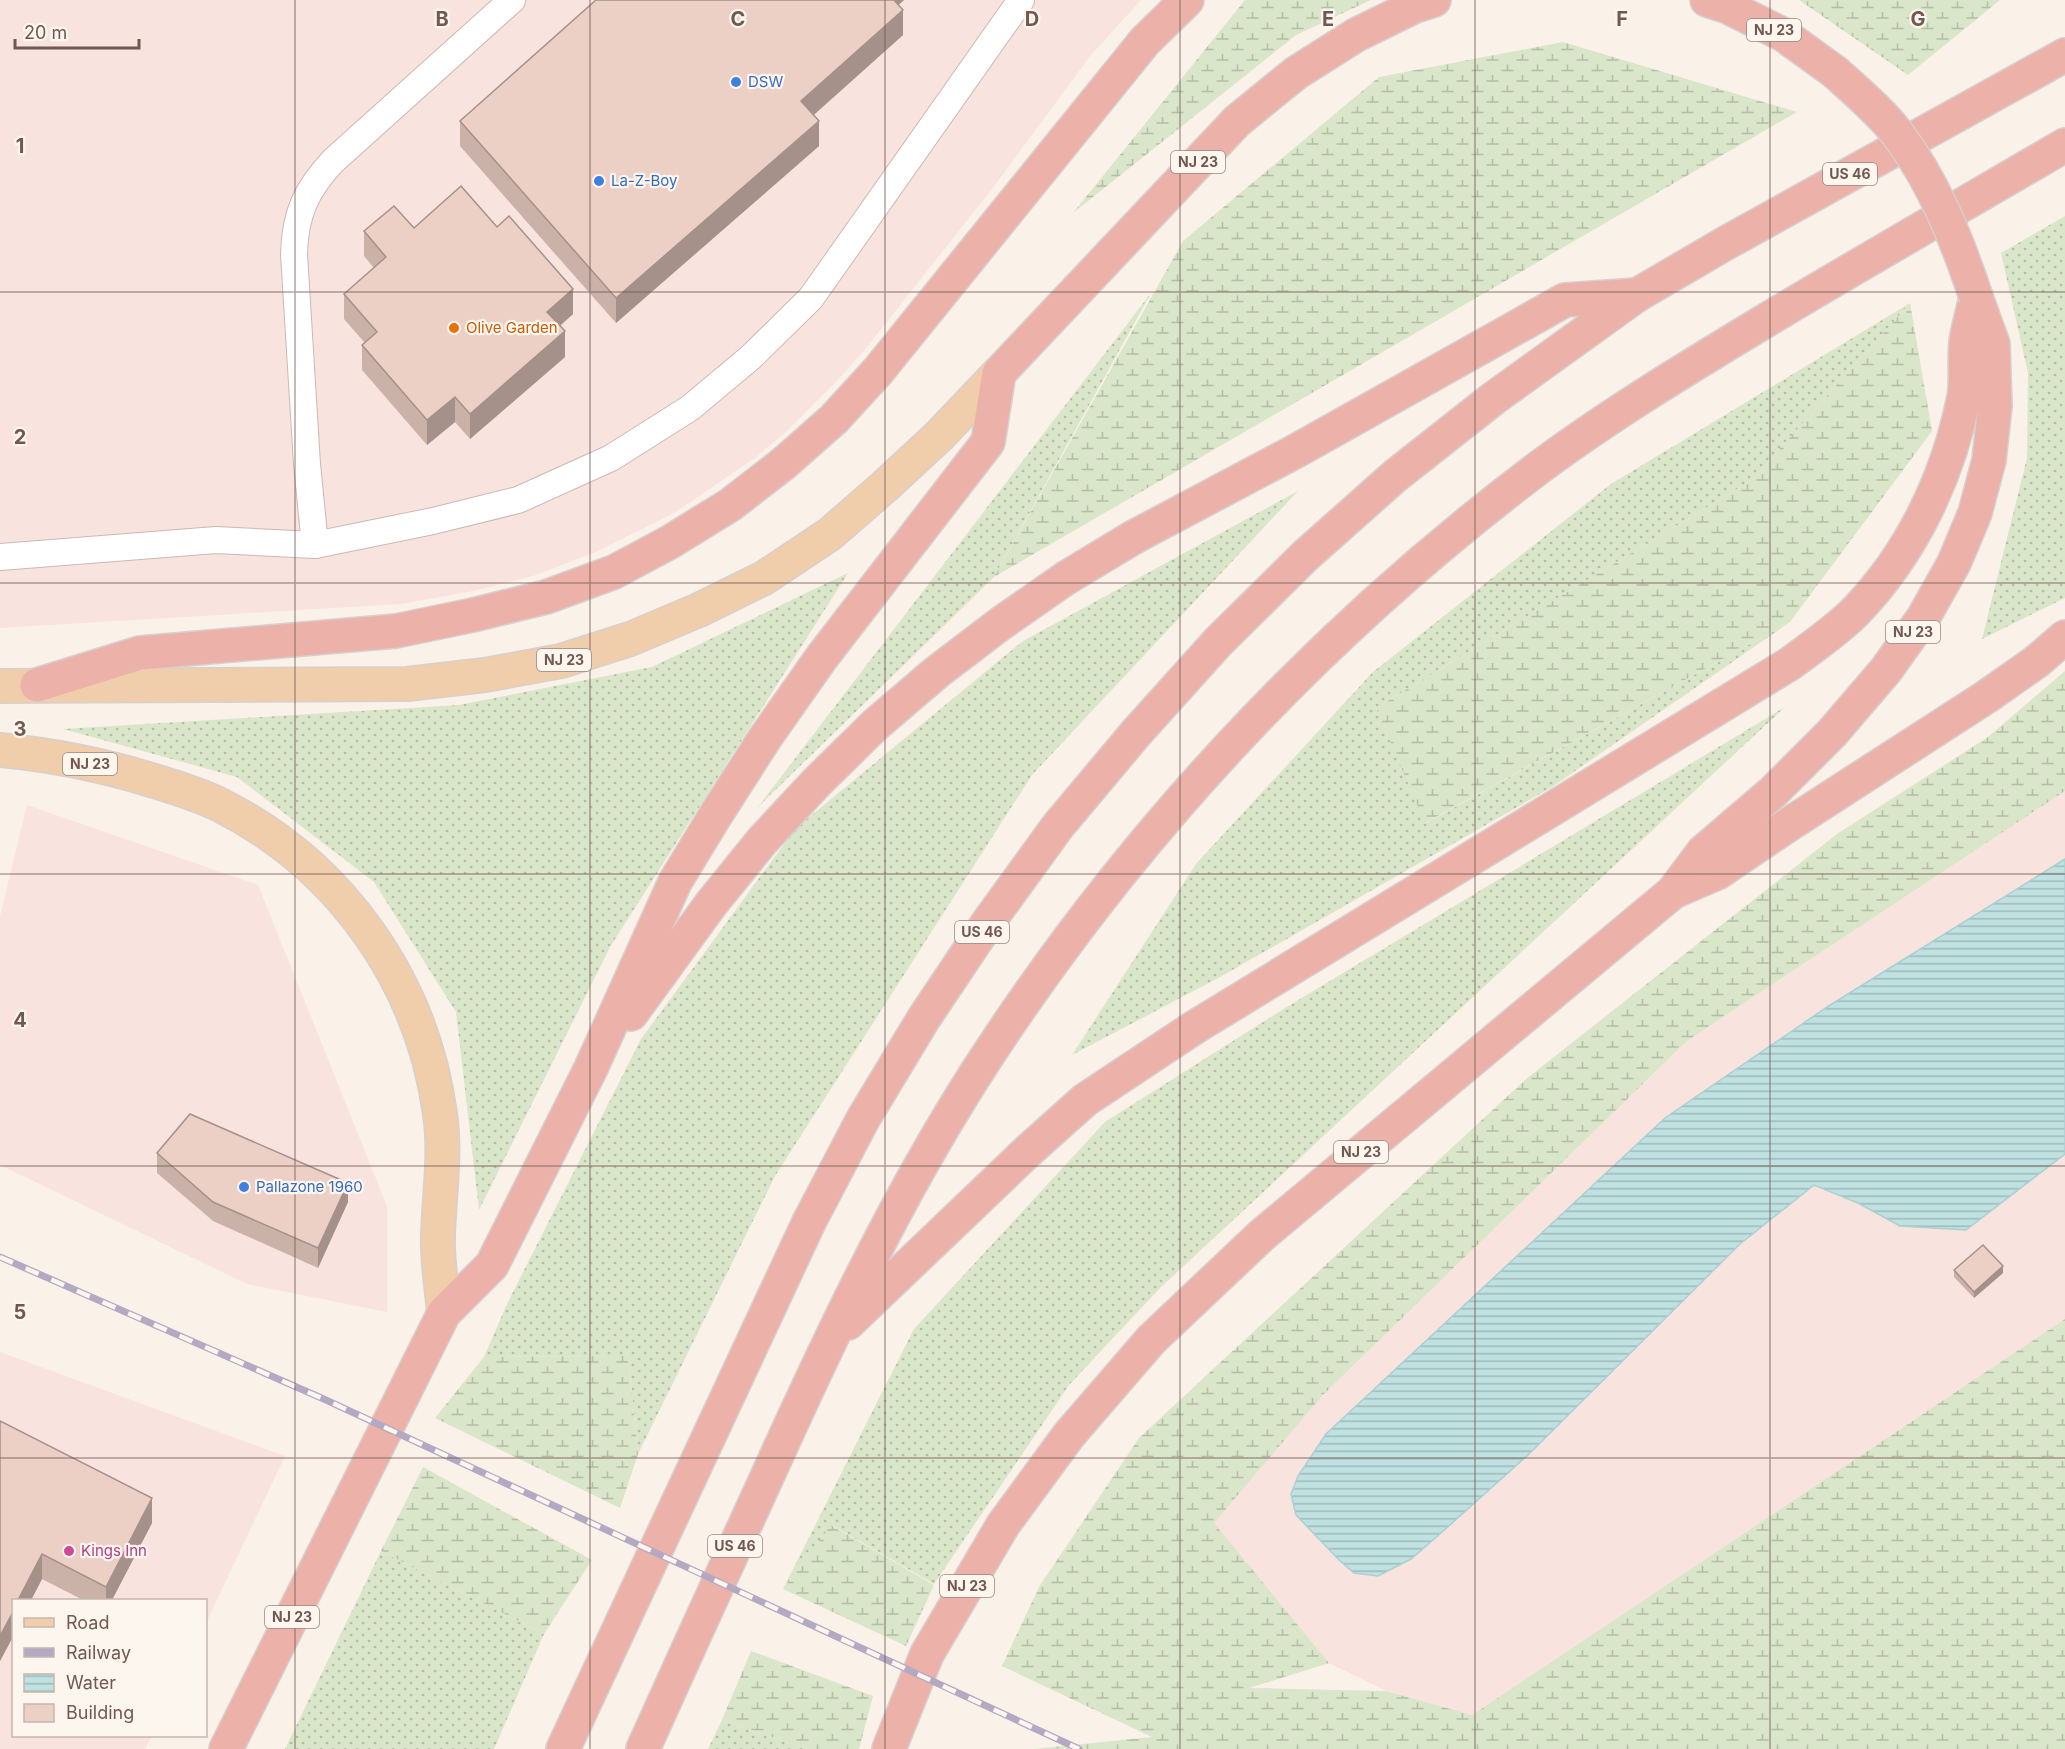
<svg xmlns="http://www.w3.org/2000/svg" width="2065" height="1749" viewBox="0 0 2065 1749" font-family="Inter,sans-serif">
  <defs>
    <pattern id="grass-dots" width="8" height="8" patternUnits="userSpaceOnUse" patternTransform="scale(1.5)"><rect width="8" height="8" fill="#d9e6c9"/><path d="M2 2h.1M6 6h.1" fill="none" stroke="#b4bda6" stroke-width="1.8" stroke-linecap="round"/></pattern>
    <pattern id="wetland-marsh" width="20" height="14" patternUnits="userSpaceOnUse" patternTransform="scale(1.5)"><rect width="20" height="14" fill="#d9e6c9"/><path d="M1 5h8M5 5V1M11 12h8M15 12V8" fill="none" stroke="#b4bda6"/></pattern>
    <pattern id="water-rules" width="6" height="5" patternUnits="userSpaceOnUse" patternTransform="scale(1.5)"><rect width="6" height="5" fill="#c0e1e1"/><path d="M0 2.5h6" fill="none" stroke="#a0b9b9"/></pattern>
  </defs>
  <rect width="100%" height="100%" fill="#faf1e9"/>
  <g fill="#f9e3df">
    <path d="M 0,0 L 1141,0 L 1091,55 L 992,189 L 863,352 L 834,384 L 788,430 L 756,457 L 676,512 L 596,552 L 533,576 L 473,591 L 402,604 L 0,628 Z"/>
    <path d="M 2065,791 L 2065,1319 L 1472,1715 L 1386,1691 L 1329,1663 L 1213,1523 L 1322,1396 L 1687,1041 Z"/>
    <path d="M 27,805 L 258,885 L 387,1206 L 387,1312 L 247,1284 L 0,1165 L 0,916 Z"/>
    <path d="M 0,1352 L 285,1456 L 206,1623 L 206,1600 L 14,1600 L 14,1736 L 152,1736 L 145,1749 L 0,1749 Z"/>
  </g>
  <g fill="url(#grass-dots)">
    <path d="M 2065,216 L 2065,598 L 1982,639 L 2027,458 L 2028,373 L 2001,253 Z"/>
    <path d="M 1151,293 L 994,577 L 758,807 Z"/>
    <path d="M 1910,303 L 1752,480 L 1376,708 L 1426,823 L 1790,622 L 1552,787 L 1220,977 L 1072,1055 L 1196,864 L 1373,672 L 1611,484 Z"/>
    <path d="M 1298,491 L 1032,775 L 775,1176 L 638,1454 L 628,1356 L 484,1357 L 507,1304 L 641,1039 L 796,828 L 1023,641 Z"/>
    <path d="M 848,573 L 610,947 L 479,1210 L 456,1012 L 374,882 L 237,777 L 63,729 L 459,705 L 652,667 Z"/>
    <path d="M 1785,707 L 1160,1288 L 1069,1385 L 934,1584 L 832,1525 L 783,1589 L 914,1329 L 1105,1122 L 1285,1008 Z"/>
    <path d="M 381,1551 L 544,1634 L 494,1749 L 285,1749 Z"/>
    <path d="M 722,1720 L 807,1749 L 708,1749 Z"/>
  </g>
  <g fill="url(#wetland-marsh)">
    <path d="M 1245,0 L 1371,0 L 1296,35 L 1073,213 Z"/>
    <path d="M 1799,0 L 2000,0 L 1908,75 Z"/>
    <path d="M 1563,42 L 1797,112 L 994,577 L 1183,241 L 1379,77 Z"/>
    <path d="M 1910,303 L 1932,431 L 1790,622 L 1425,823 L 1376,708 L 1752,480 Z"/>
    <path d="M 2065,671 L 2065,791 L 1687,1041 L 1322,1396 L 1214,1523 L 1329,1663 L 1249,1688 L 1386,1691 L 1472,1715 L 2065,1319 L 2065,1749 L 1033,1749 L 1152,1737 L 1002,1666 L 1039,1587 L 1139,1438 L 1526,1079 L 1837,834 L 1988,737 Z"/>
    <path d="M 628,1356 L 638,1454 L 620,1508 L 435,1418 L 484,1357 Z"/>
    <path d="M 423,1467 L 592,1560 L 544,1634 L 381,1551 Z"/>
    <path d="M 831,1525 L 934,1585 L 906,1646 L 783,1589 Z"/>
    <path d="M 751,1651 L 873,1696 L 859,1749 L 807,1749 L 722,1720 Z"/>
  </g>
  <path fill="url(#water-rules)" stroke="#a8d1d2" stroke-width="1.5" d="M 2065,859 L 2065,1154 L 1966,1230 L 1900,1226 L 1858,1203 L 1814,1185 L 1740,1244 L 1528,1455 L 1441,1533 L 1411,1559 L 1378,1576 L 1354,1573 L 1339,1560 L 1296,1515 L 1291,1494 L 1298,1476 L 1326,1434 L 1665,1118 L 1827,1007 Z"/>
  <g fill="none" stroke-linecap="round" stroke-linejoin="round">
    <g stroke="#cbb9b1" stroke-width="28">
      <g id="lane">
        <path d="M 315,545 L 307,464 L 294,254 C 295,214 306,190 333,161 L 512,0"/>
        <path d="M 0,557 L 216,540 L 315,545 L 433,521 L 518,500 L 611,458 L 690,408 L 751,357 L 811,298 L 1021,0"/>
      </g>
    </g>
    <g stroke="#d7d0ce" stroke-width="36">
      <g id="primary">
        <path d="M 0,686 L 407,684 L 485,675 L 561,661 L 630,639 L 699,610 L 764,578 L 830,534 L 884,487 L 939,436 L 999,373"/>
        <path d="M 0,750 C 52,755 102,765 151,780 C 174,787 198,794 220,805 C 340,865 422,981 440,1114 C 446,1155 439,1195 438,1236 C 437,1261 442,1288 444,1313"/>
      </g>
    </g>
    <g stroke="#d7d0ce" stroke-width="36">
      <g id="highway">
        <path d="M 1707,0 L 1726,6 L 1784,35 L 1835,72"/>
        <path d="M 37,685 L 140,653 L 396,631 L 473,615 L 546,597 L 614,572 L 670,542 L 730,505 L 783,464 L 834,419 L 878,371 L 1145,41 L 1187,0"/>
        <path d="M 1675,891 L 1717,873 L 1788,825 L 1986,697 L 2036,662 L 2065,637"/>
        <path d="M 631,1014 L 711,904 L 762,841 L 817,782 L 875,725 L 937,672 L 1000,624 L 1066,578 L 1134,537 L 1296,451 L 1565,300 L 1637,295"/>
        <path d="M 848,1323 L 1028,1151 L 1085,1100 L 1195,1027 L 1791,663 C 1812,647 1836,631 1855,612 C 1912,553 1948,477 1964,397 C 1967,380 1964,361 1966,342 C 1968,327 1973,312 1976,297"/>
        <path d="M 226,1749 L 444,1313 L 492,1265 L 591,1068 L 675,882 L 715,816 L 765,738 L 822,657 L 988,442 L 999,373 L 1237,121 L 1296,73 L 1356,35 L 1415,6 L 1434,0"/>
        <path d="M 563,1749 L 809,1222 L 863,1119 L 924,1018 L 989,921 L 1058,826 L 1136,733 L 1218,642 L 1305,556 L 1395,476 L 1494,398 L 1637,295 L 1726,243 L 2065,55"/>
        <path d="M 643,1749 C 684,1658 725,1568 767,1477 C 829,1340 894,1202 975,1075 C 1125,841 1316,636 1537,469 C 1608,416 1684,370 1760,324 C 1861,263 1963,205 2065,145"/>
        <path d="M 889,1749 L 927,1654 L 1003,1525 L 1069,1435 L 1151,1340 L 1262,1235 L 1673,892 L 1703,852 L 1773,792 L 1832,733 L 1886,670 L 1923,618 L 1954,563 L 1975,513 L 1989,460 L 1995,406 L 1993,344 L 1976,297"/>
      </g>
    </g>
    <use href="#lane" stroke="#fff" stroke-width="26"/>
    <use href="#primary" stroke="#f0cdab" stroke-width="33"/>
    <use href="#highway" stroke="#ecb1a9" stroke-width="33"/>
    <g stroke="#b3a9c3" stroke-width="7">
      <path id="rail" d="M 0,1257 L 326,1400 L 1079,1749"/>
    </g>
    <use href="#rail" stroke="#fdf6ef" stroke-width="4.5" stroke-dasharray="14" stroke-linecap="butt"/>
    <g stroke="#d7d0ce" stroke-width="36" stroke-linecap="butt">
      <path id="highway-bridge" d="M 1835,72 C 1856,91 1879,110 1897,133 C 1934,182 1957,240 1976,297"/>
    </g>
    <use href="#highway-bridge" stroke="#ecb1a9" stroke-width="33"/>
  </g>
  <g fill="#cbb2a9">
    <path d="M 596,0 L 904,0 L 898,5 L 903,35 L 814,115 L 819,146 L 616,323 L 460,146 L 460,121 Z"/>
    <path d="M 414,228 L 573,314 L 560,326 L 565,357 L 470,439 L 455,422 L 427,445 L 362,370 L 362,345 L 365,343 L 344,319 L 344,294 L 374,268 L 364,256 L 364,231 Z"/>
    <path d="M 157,1153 L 348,1202 L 318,1268 L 213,1221 L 157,1173 Z"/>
    <path d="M 1954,1270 L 2003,1273 L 1974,1298 L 1954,1277 Z"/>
    <path d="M 0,1421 L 152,1523 L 112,1600 L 83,1600 L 42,1579 L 0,1661 Z"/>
  </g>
  <g fill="#a5918a">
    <path d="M 886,0 L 904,0 L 886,16 Z"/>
    <path d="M 903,10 L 903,35 L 801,126 L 801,101 Z"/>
    <path d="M 819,121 L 819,146 L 616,323 L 616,298 Z"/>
    <path d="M 573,289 L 573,314 L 547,337 L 547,312 Z"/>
    <path d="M 565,331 L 565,357 L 470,439 L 470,414 Z"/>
    <path d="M 455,397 L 455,422 L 427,445 L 427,420 Z"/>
    <path d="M 348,1183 L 348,1202 L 318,1268 L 318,1248 Z"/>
    <path d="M 2003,1266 L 2003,1273 L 1974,1298 L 1974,1292 Z"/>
    <path d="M 152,1498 L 152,1523 L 112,1600 L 106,1600 L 106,1587 Z"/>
    <path d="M 42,1554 L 42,1579 L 31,1600 L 18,1600 Z"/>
    <path d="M 14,1610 L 14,1635 L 0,1661 L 0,1636 Z"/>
  </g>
  <g fill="#eccfc5" stroke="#a5918a" stroke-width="1.5">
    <path d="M 596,0 L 894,0 L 903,10 L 801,101 L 819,121 L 616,298 L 460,121 Z"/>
    <path d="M 461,186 L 497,227 L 509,216 L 573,289 L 547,312 L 565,331 L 470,414 L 455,397 L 427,420 L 362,345 L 377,332 L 344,294 L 386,257 L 364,231 L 394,206 L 414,228 Z"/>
    <path d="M 190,1114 L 348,1183 L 318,1248 L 213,1202 L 157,1153 Z"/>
    <path d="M 1983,1245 L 2003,1266 L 1974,1292 L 1954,1270 Z"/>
    <path d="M 0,1421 L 152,1498 L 106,1587 L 42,1554 L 18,1600 L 14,1600 L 14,1610 L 0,1636 Z"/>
  </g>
  <path fill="none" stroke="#715850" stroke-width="1.5" stroke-opacity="0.55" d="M 295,0 L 295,1749M 590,0 L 590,1749M 885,0 L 885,1749M 1180,0 L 1180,1749M 1475,0 L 1475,1749M 1770,0 L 1770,1749M 0,292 L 2065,292M 0,583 L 2065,583M 0,874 L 2065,874M 0,1166 L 2065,1166M 0,1458 L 2065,1458"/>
  <g fill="#3f7fe0" stroke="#fdf6ef" stroke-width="2">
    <circle cx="736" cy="82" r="6"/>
    <circle cx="599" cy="181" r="6"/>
    <circle cx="244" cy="1187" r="6"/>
  </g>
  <circle fill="#e8710a" stroke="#fdf6ef" stroke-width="2" cx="454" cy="328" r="6"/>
  <circle fill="#d1479c" stroke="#fdf6ef" stroke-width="2" cx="69" cy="1551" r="6"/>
  <g text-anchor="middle" stroke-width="4.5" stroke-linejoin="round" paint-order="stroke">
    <g fill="#fdf6ef" stroke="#9b8780" stroke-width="1.5">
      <rect x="1747" y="19" width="54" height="22" rx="4.5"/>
      <rect x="1171" y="151" width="54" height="22" rx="4.5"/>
      <rect x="1823" y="163" width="54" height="22" rx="4.5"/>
      <rect x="1886" y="621" width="54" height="22" rx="4.5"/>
      <rect x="537" y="649" width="54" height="22" rx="4.5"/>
      <rect x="63" y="753" width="54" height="22" rx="4.5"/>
      <rect x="955" y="921" width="54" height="22" rx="4.5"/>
      <rect x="1334" y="1141" width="54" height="22" rx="4.5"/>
      <rect x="708" y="1535" width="54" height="22" rx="4.5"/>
      <rect x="940" y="1575" width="54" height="22" rx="4.5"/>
      <rect x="265" y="1606" width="54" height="22" rx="4.5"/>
    </g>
    <g font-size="14" font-weight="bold" fill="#715850">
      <text x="1774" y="35">NJ 23</text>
      <text x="1198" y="167">NJ 23</text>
      <text x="1850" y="179">US 46</text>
      <text x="1913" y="637">NJ 23</text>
      <text x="564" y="665">NJ 23</text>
      <text x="90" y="769">NJ 23</text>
      <text x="982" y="937">US 46</text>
      <text x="1361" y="1157">NJ 23</text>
      <text x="735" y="1551">US 46</text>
      <text x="967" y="1591">NJ 23</text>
      <text x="292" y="1622">NJ 23</text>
    </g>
    <g font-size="15" fill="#366cbe" stroke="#fdf6ef" text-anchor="start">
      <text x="748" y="87">DSW</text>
      <text x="611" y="186">La-Z-Boy</text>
      <text x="256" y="1192">Pallazone 1960</text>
    </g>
    <g font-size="15" fill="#c56008" stroke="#fdf6ef" text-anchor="start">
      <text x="466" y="333">Olive Garden</text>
    </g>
    <g font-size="15" fill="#b23c85" stroke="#fdf6ef" text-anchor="start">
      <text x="81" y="1556">Kings Inn</text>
    </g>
  </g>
  <g font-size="20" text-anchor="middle" font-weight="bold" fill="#715850" stroke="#fdf6ef" stroke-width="4.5" stroke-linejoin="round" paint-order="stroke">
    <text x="442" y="26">B</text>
    <text x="738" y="26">C</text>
    <text x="1032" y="26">D</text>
    <text x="1328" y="26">E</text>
    <text x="1622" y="26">F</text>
    <text x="1918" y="26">G</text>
    <text x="20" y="153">1</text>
    <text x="20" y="444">2</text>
    <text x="20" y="736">3</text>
    <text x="20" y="1027">4</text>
    <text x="20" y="1319">5</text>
  </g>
  <rect x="12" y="1599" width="195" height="138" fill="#fdf6ef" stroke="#c5b7af" stroke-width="1.5"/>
  <rect x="24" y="1618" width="30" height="9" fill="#f0cdab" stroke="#c5b7af" stroke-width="1.5"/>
  <text x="66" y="1629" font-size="18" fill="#715850">Road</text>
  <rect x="24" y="1648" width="30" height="9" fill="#b3a9c3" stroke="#c5b7af" stroke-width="1.5"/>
  <text x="66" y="1659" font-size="18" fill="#715850">Railway</text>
  <rect x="24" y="1674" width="30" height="18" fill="url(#water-rules)" stroke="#c5b7af" stroke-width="1.5"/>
  <text x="66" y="1689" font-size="18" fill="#715850">Water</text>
  <rect x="24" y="1704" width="30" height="18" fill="#eccfc5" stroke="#c5b7af" stroke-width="1.5"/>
  <text x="66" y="1719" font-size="18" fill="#715850">Building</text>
  <path d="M15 39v9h124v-9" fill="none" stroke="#715850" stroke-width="3"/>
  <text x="24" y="39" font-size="18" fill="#715850" stroke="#fdf6ef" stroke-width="4.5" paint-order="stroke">20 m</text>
</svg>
